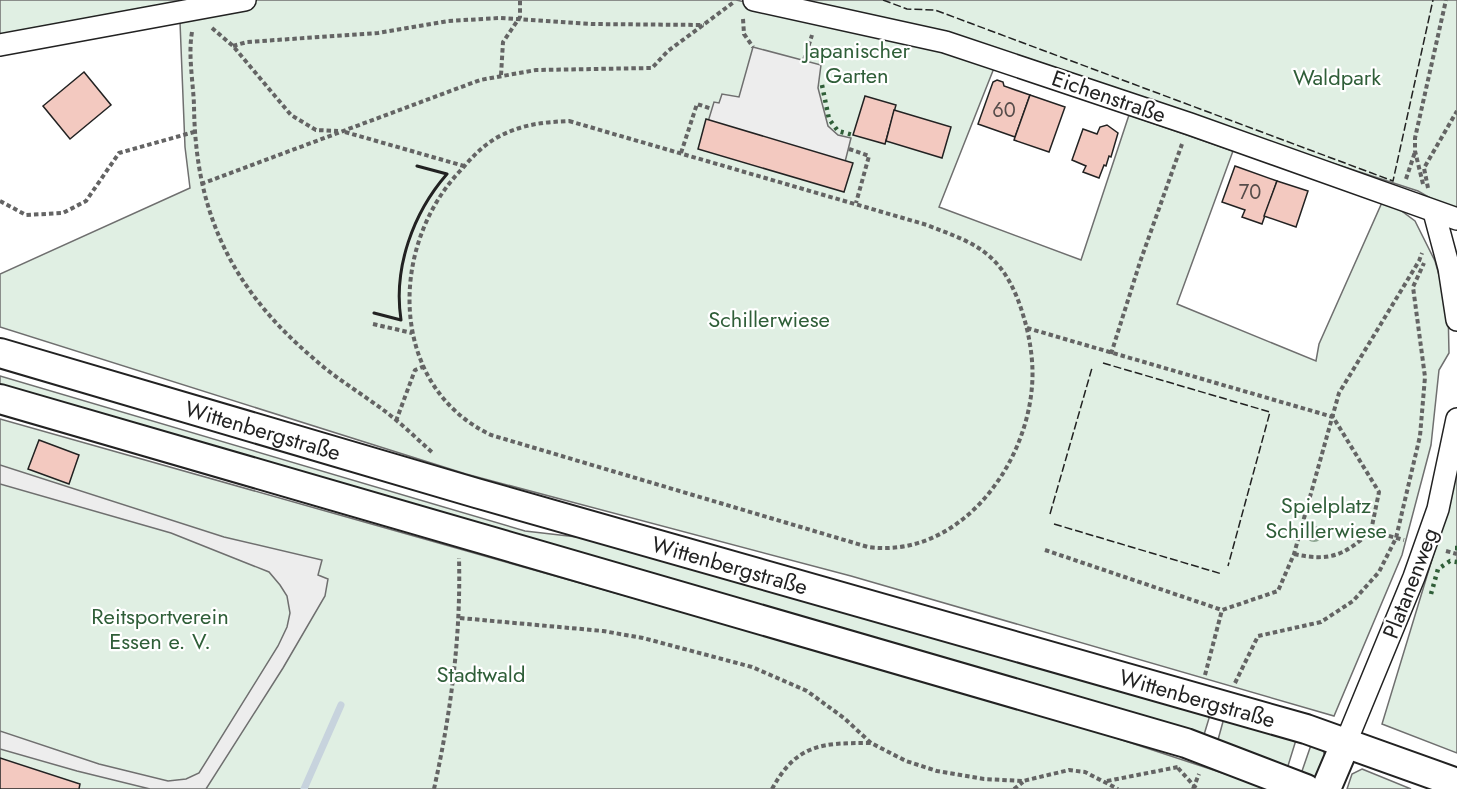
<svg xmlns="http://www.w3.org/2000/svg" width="1457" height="789" viewBox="0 0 1457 789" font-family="Jost,sans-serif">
  <rect width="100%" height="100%" fill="#fff"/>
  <g fill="#e0efe3" stroke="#6f6f6f" stroke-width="1.5">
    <path d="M 0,0 L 736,0 L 812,16 L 996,63 L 939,207 L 1081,260 L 1129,115 L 1233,151 L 1177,304 L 1316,361 L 1319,344 L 1384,198 L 1415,221 L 1435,261 L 1448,307 L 1449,353 L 1439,370 L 1431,445 L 1402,555 L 1334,716 L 851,576 L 466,474 L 0,327 L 0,274 L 190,188 L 185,147 L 180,22 L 0,54 Z"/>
    <path d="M 799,0 L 1457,0 L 1457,213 L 1418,191 L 1197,119 Z"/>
    <path d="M 0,376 L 525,531 L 603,540 L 1210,715 L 1203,738 L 0,387 Z"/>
    <path d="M 0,419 L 1040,713 L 1271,789 L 0,789 Z"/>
    <path d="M 1457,466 L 1457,753 L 1382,724 L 1447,510 Z"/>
    <path d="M 1224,718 L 1296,740 L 1287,769 L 1216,747 Z"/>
    <path d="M 1311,745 L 1323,750 L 1326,759 L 1321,773 L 1315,777 L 1301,774 Z"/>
    <path d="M 1362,769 L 1411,789 L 1347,789 L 1352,774 Z"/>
  </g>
  <g fill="#ededed" stroke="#6f6f6f" stroke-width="1.5">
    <path d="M 753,47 L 821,65 L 818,88 L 828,126 L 838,135 L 851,138 L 845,162 L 700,148 L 714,102 L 719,103 L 722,94 L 739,97 Z"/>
    <path d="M 0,465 L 224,537 L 322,560 L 318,575 L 328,579 L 325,596 L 283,668 L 206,789 L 150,789 L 77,771 L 0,749 L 0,731 L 99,764 L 168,781 L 186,779 L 199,773 L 278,646 L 287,627 L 290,613 L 287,596 L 280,585 L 269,572 L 171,533 L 0,484 Z"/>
  </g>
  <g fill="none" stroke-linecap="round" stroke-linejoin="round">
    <path stroke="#c7d3dd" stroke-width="7" d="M 304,789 L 341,705"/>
  </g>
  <g fill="#f3c9c0" stroke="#222" stroke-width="1.5">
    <path d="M 84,72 L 111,105 L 70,139 L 43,106 Z"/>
    <path d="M 997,80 L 1003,82 L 1004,86 L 1030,95 L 1015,137 L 978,124 L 993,82 Z"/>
    <path d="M 1030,95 L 1065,107 L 1049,152 L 1014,140 Z"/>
    <path d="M 865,96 L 896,105 L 885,144 L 853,135 Z"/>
    <path d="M 894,110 L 951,127 L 942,158 L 886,141 Z"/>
    <path d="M 706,119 L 853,163 L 844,192 L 698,149 Z"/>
    <path d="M 1107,125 L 1118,133 L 1111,157 L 1109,156 L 1106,166 L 1104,165 L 1099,178 L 1083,172 L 1086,166 L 1072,160 L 1083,129 L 1097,134 L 1100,127 Z"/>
    <path d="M 1235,166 L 1277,181 L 1262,224 L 1242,217 L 1245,210 L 1222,202 Z"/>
    <path d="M 1277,181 L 1308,191 L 1296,227 L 1264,216 Z"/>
    <path d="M 39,440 L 79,455 L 69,484 L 28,469 Z"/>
    <path d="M 0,758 L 80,784 L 79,789 L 0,789 Z"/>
  </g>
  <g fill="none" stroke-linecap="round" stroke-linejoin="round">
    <g stroke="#222" stroke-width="24">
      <g id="street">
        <path d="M 754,0 L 945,42 L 1190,124 L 1457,219"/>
        <path d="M 0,45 L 245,0"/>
        <path d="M 1434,212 L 1449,268 L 1457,320"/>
        <path d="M 1346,742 L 1414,577 L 1438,509 L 1457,419"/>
      </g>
    </g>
    <g stroke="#222" stroke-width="32">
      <g id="secondary">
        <path id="s1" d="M 0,353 L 476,493 L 1306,729 L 1457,783"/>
        <path d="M 0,399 L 1186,743 L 1306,789"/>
        <path d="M 1326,789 L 1346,742"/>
      </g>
    </g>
    <g stroke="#646464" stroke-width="4" stroke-dasharray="4.5 3" stroke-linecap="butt">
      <path d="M 743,19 L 744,34 L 753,47"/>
      <path d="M 212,28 L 233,46 L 291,115 L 316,130 L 338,131"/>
      <path d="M 192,32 C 188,55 193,81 194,105 C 195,212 231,288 313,358 C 334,377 359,392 382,409 C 400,422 417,439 434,454"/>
      <path d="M 233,46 L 247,42 L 378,33 L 448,21 L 500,18 L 591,24 L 704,25"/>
      <path d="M 804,60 L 812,35"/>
      <path d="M 501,75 L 503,42 L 520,17 L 520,0"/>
      <path d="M 569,121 L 927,225 C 949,234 970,240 988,255 C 1007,271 1017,294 1024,318 C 1030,338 1034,364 1032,386 C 1026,468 958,559 868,547 L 491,435 C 388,386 388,246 461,170 C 473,156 485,143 502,135 C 524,124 545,122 569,121 Z"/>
      <path d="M 345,132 L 464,166"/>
      <path d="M 849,149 L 869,156 L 856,203"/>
      <path d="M 681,153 L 697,104 L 712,109"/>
      <path d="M 1406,179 L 1415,152"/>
      <path d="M 201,184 L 480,80 L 536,70 L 652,68 L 668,51 L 734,2"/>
      <path d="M 1423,184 L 1415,151 L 1415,138 L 1446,0"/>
      <path d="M 1428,188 L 1424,168 L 1457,111"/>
      <path d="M 0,201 L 26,215 L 63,213 L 86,201 L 119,153 L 194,132"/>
      <path d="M 373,324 L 412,333"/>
      <path d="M 1027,328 L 1333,417 L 1379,492 L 1371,531 L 1404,540"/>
      <path d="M 1111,354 L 1140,262 L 1182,144"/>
      <path d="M 396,421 L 415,370 L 425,366"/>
      <path d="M 1045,550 L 1222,610 L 1278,591 L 1294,554 L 1339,393 L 1419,261 L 1422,253"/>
      <path d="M 1446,551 L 1457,554"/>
      <path d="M 1294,554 C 1330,562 1345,555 1371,531"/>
      <path d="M 460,618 L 603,631 L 643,638 L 752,667 L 807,691 L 844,718 L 871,743 L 906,761 L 937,771 L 984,779 L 1023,781 L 1069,770 L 1085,772 L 1118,789"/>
      <path d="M 1205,675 L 1222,610"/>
      <path d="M 1235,683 L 1258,636 L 1321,622 L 1353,601 L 1379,572 L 1396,538 L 1420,436 L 1425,377 L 1413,287 L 1424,263"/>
      <path d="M 1178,768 L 1196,788"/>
      <path d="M 1107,781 L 1178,767"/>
      <path d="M 434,789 C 451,712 461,636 459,558"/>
      <path d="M 772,789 C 797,743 823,743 871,743"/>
      <path d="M 1014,789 L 1023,782"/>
      <path d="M 1193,789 L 1199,774"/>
    </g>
    <use href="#street" stroke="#fff" stroke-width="21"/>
    <use href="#secondary" stroke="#fff" stroke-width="28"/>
    <g stroke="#2f5e38" stroke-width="4.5" stroke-dasharray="3 4.5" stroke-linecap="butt">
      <path d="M 822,85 L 829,119 L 838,131 L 853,135"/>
      <path d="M 1455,548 L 1457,548"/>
      <path d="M 1431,594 L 1438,569 L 1450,561 L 1457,562"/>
    </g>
    <g stroke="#222" stroke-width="1.5" stroke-dasharray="8 3" stroke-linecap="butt">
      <path d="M 883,0 L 907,9 L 935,10 L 1393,181 L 1433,0"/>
      <path d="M 1103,363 L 1270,412 L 1228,566"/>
      <path d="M 1050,514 L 1092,368"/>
      <path d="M 1054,524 L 1222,574"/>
    </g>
    <path stroke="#222" stroke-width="3" d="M 374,313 L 401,320 C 393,268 413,213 447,174 L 417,166"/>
  </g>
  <circle fill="#8da692" cx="1314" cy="534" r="8"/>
  <g text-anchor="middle" stroke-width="4.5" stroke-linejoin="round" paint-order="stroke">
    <g font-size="20" fill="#564c4a">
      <text x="1004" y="117">60</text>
      <text x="1250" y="199">70</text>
    </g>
    <g font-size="22" fill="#2f5e38" stroke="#fff">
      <text x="857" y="58">Japanischer<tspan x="857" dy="25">Garten</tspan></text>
      <text x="1337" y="85">Waldpark</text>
      <text x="769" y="327">Schillerwiese</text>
      <text x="1326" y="513">Spielplatz<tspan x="1326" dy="25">Schillerwiese</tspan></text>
      <text x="160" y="624">Reitsportverein<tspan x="160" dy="25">Essen e. V.</tspan></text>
      <text x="481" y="682">Stadtwald</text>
    </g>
    <g font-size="22" fill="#222" stroke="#fff">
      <text transform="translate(1109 96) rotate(19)" y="8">Eichenstraße</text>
      <text dy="8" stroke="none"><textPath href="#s1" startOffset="274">Wittenbergstraße</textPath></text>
      <text dy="8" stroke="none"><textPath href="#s1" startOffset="760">Wittenbergstraße</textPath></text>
      <text transform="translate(1410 583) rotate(-69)" y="8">Platanenweg</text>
      <text dy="8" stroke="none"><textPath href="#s1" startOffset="1246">Wittenbergstraße</textPath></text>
    </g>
  </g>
</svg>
